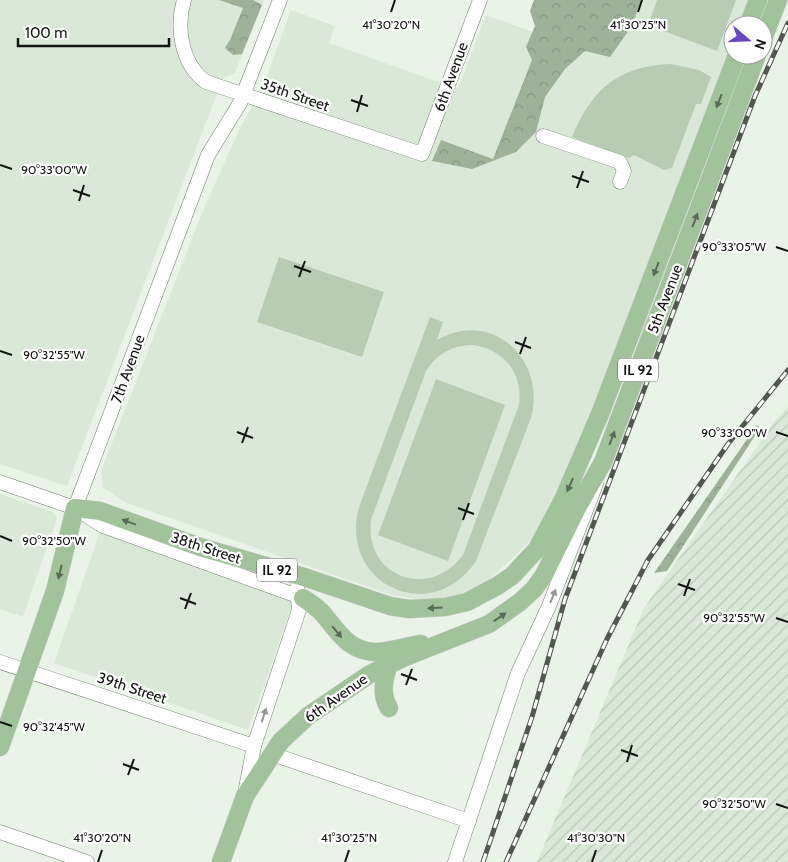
<svg xmlns="http://www.w3.org/2000/svg" width="788" height="862" viewBox="0 0 788 862" font-family="Cabin,sans-serif">
  <defs>
    <pattern id="industrial-furrows" width="10" height="10" patternUnits="userSpaceOnUse" patternTransform="scale(1.25)"><rect width="10" height="10" fill="#dae9d7"/><path d="M-1 1l2-2M0 10L10 0M9 11l2-2" fill="none" stroke="#bac7b8"/></pattern>
    <pattern id="forest-crowns" width="20" height="18" patternUnits="userSpaceOnUse" patternTransform="scale(1.25)"><rect width="20" height="18" fill="#9db299"/><path d="M2 6a3 3 0 1 1 6 0M12 15a3 3 0 1 1 6 0" fill="none" stroke="#869883"/></pattern>
  </defs>
  <rect width="100%" height="100%" fill="#e9f3e7"/>
  <g fill="#dae9d7">
    <path d="M 0,0 L 264,0 L 235,73 L 223,78 L 67,486 L 0,464 Z"/>
    <path d="M 584,0 L 748,0 L 739,25 L 733,25 L 733,40 L 592,414 L 561,485 L 535,535 L 511,560 L 488,580 L 457,597 L 423,600 L 391,595 L 127,503 L 103,488 L 101,471 L 202,213 L 239,130 L 263,87 L 291,10 L 335,26 L 329,43 L 458,89 L 486,15 L 566,44 Z"/>
    <path d="M 0,494 L 53,512 L 57,518 L 23,617 L 0,609 Z"/>
    <path d="M 100,532 L 291,600 L 292,606 L 248,730 L 54,663 Z"/>
  </g>
  <path fill="url(#industrial-furrows)" d="M 788,407 L 788,862 L 537,862 L 644,608 L 775,421 Z"/>
  <g fill="#b7ccb3" fill-rule="evenodd">
    <path d="M 657,0 L 736,0 L 717,51 L 648,25 Z"/>
    <path d="M 671,64 L 699,70 L 711,77 L 701,104 L 696,104 L 672,168 L 664,170 L 634,155 L 629,158 L 572,137 C 592,89 618,66 671,64 Z"/>
    <path d="M 279,257 L 384,292 L 362,357 L 257,322 Z"/>
    <path d="M 430,317 L 443,322 L 437,340 C 492,308 547,360 531,418 L 476,561 C 431,628 338,584 359,507 ZM 472,345 C 504,349 523,373 519,405 L 463,555 C 429,601 364,577 371,520 L 426,371 C 437,354 452,345 472,345 Z"/>
    <path d="M 436,379 L 505,405 L 448,561 L 378,535 Z"/>
  </g>
  <g fill="url(#forest-crowns)">
    <path d="M 219,0 L 253,0 L 262,5 L 242,54 L 233,55 L 225,48 L 230,40 L 243,8 Z"/>
    <path d="M 534,0 L 641,0 L 632,26 L 610,57 L 585,51 L 565,69 L 545,97 L 536,132 L 516,152 L 472,169 L 432,161 L 441,140 L 493,159 L 532,60 L 526,47 L 535,26 L 530,11 Z"/>
    <path d="M 757,425 L 760,428 L 667,571 L 654,573 Z"/>
  </g>
  <g fill="none" stroke-linecap="round" stroke-linejoin="round">
    <g stroke="#747d72" stroke-width="15">
      <g id="minor">
        <path d="M 184,0 C 176,27 181,64 206,82 L 422,154 L 480,0"/>
        <path d="M 543,136 L 620,162 L 624,171 L 620,182"/>
        <path d="M 0,482 L 75,508 L 103,526 L 303,598"/>
        <path d="M 75,508 L 208,155 L 240,103 L 280,0"/>
        <path d="M 0,662 L 254,746"/>
        <path d="M 272,754 L 469,821"/>
        <path d="M 245,793 L 254,746 L 299,610 L 297,588"/>
        <path d="M 0,832 L 87,862"/>
        <path d="M 455,862 L 518,673 L 549,606 L 596,484"/>
      </g>
    </g>
    <g stroke="#cfd0cf" stroke-width="19">
      <g id="major">
        <path d="M 748,25 L 758,0"/>
        <path d="M 763,39 L 778,0"/>
        <path d="M 303,598 C 310,603 318,607 324,615 C 339,633 349,651 375,652 C 387,652 408,646 421,644"/>
        <path d="M 389,708 C 380,694 384,679 389,664"/>
        <path d="M 0,747 L 55,591 L 75,508 L 100,511 L 200,547 L 304,577 L 390,606 L 409,609 L 445,607 L 467,602 L 497,586 L 512,576 L 537,549 L 563,500 L 600,414 L 737,55"/>
        <path d="M 221,862 L 245,796 L 281,741 L 308,716 L 370,674 L 403,658 L 489,624 L 520,602 L 534,589 L 544,575 L 576,510 L 603,462 L 757,55"/>
      </g>
    </g>
    <use href="#minor" stroke="#fff" stroke-width="14"/>
    <use href="#major" stroke="#a1c29b" stroke-width="18"/>
    <g stroke="#525750" stroke-width="5">
      <g id="rail">
        <path d="M 483,862 L 532,717 L 565,599 L 755,96 L 788,23"/>
        <path d="M 506,862 L 607,639 L 648,560 L 728,444 L 788,370"/>
      </g>
    </g>
    <use href="#rail" stroke="#fff" stroke-width="3" stroke-dasharray="9" stroke-linecap="butt"/>
  </g>
  <defs><path id="oneway-solid" d="M-6-.8H1V-3.2L6.5 0L1 3.2V.8H-6Z" transform="scale(1.25)"/></defs>
  <g fill="#596b56">
    <use href="#oneway-solid" transform="translate(719 101) rotate(111)"/>
    <use href="#oneway-solid" transform="translate(695 220) rotate(-69)"/>
    <use href="#oneway-solid" transform="translate(656 269) rotate(111)"/>
    <use href="#oneway-solid" transform="translate(612 438) rotate(-69)"/>
    <use href="#oneway-solid" transform="translate(570 485) rotate(114)"/>
    <use href="#oneway-solid" transform="translate(129 522) rotate(-160)"/>
    <use href="#oneway-solid" transform="translate(60 572) rotate(103)"/>
    <use href="#oneway-solid" transform="translate(435 608) rotate(177)"/>
    <use href="#oneway-solid" transform="translate(500 617) rotate(-34)"/>
    <use href="#oneway-solid" transform="translate(337 632) rotate(50)"/>
  </g>
  <g fill="#949593">
    <use href="#oneway-solid" transform="translate(553 596) rotate(-68)"/>
    <use href="#oneway-solid" transform="translate(264 715) rotate(-72)"/>
  </g>
  <path fill="none" stroke="#111410" stroke-width="2" d="M 391,12 L 395,0M 638,12 L 642,0M 351,100 L 368,106M 357,112 L 362,95M 0,165 L 12,169M 572,176 L 589,182M 577,188 L 583,171M 73,190 L 90,196M 79,201 L 84,185M 776,247 L 788,251M 294,266 L 311,272M 299,277 L 305,261M 515,342 L 531,348M 0,351 L 12,355M 520,354 L 526,337M 237,432 L 253,438M 776,432 L 788,436M 242,443 L 248,427M 458,508 L 474,514M 463,520 L 469,503M 0,536 L 12,541M 678,584 L 695,590M 684,596 L 690,579M 180,598 L 196,604M 185,609 L 191,593M 776,618 L 788,622M 401,674 L 417,680M 406,685 L 412,669M 0,722 L 12,726M 621,750 L 638,756M 627,762 L 632,745M 123,764 L 139,770M 128,775 L 134,759M 776,804 L 788,808M 98,862 L 102,850M 345,862 L 349,850M 592,862 L 596,850"/>
  <g text-anchor="middle" stroke-width="4.5" stroke-linejoin="round" paint-order="stroke">
    <g fill="#fff" stroke="#585a58" stroke-width="1">
      <rect x="618" y="358.5" width="40" height="23" rx="4"/>
      <rect x="257" y="558.5" width="40" height="23" rx="4"/>
    </g>
    <g font-size="14" font-weight="bold" fill="#111410">
      <text x="638" y="375">IL 92</text>
      <text x="277" y="575">IL 92</text>
    </g>
    <g font-size="15" fill="#111410" stroke="#fff">
      <text transform="translate(451 77) rotate(-70)" y="5">6th Avenue</text>
      <text transform="translate(295 95) rotate(19)" y="5">35th Street</text>
      <text transform="translate(665 299) rotate(-69)" y="5">5th Avenue</text>
      <text transform="translate(128 369) rotate(-70)" y="5">7th Avenue</text>
      <text transform="translate(206 548) rotate(18)" y="5">38th Street</text>
      <text transform="translate(132 688) rotate(18)" y="5">39th Street</text>
      <text transform="translate(336 698) rotate(-35)" y="5">6th Avenue</text>
    </g>
  </g>
  <g font-size="12" text-anchor="middle" fill="#111410" stroke="#fff" stroke-width="4.5" stroke-linejoin="round" paint-order="stroke">
    <text x="391" y="29">41°30'20"N</text>
    <text x="638" y="29">41°30'25"N</text>
    <text x="54" y="174">90°33'00"W</text>
    <text x="734" y="251">90°33'05"W</text>
    <text x="54" y="359">90°32'55"W</text>
    <text x="734" y="437">90°33'00"W</text>
    <text x="54" y="545">90°32'50"W</text>
    <text x="734" y="622">90°32'55"W</text>
    <text x="54" y="731">90°32'45"W</text>
    <text x="734" y="808">90°32'50"W</text>
    <text x="102" y="842">41°30'20"N</text>
    <text x="349" y="842">41°30'25"N</text>
    <text x="596" y="842">41°30'30"N</text>
  </g>
  <g transform="translate(748 40) rotate(109)"><circle r="24" fill="#ffffff" stroke="#a0a19f"/>
  <path d="M0-4L9 19L0 12L-9 19Z" fill="#6848c0"/>
  <text y="-8" font-size="14" font-weight="bold" text-anchor="middle" fill="#111410">N</text>
  </g>
  <path d="M18 38v8h151v-8" fill="none" stroke="#111410" stroke-width="2.5"/>
  <text x="25" y="38" font-size="15" fill="#111410" stroke="#ffffff" stroke-width="4" paint-order="stroke">100 m</text>
</svg>
